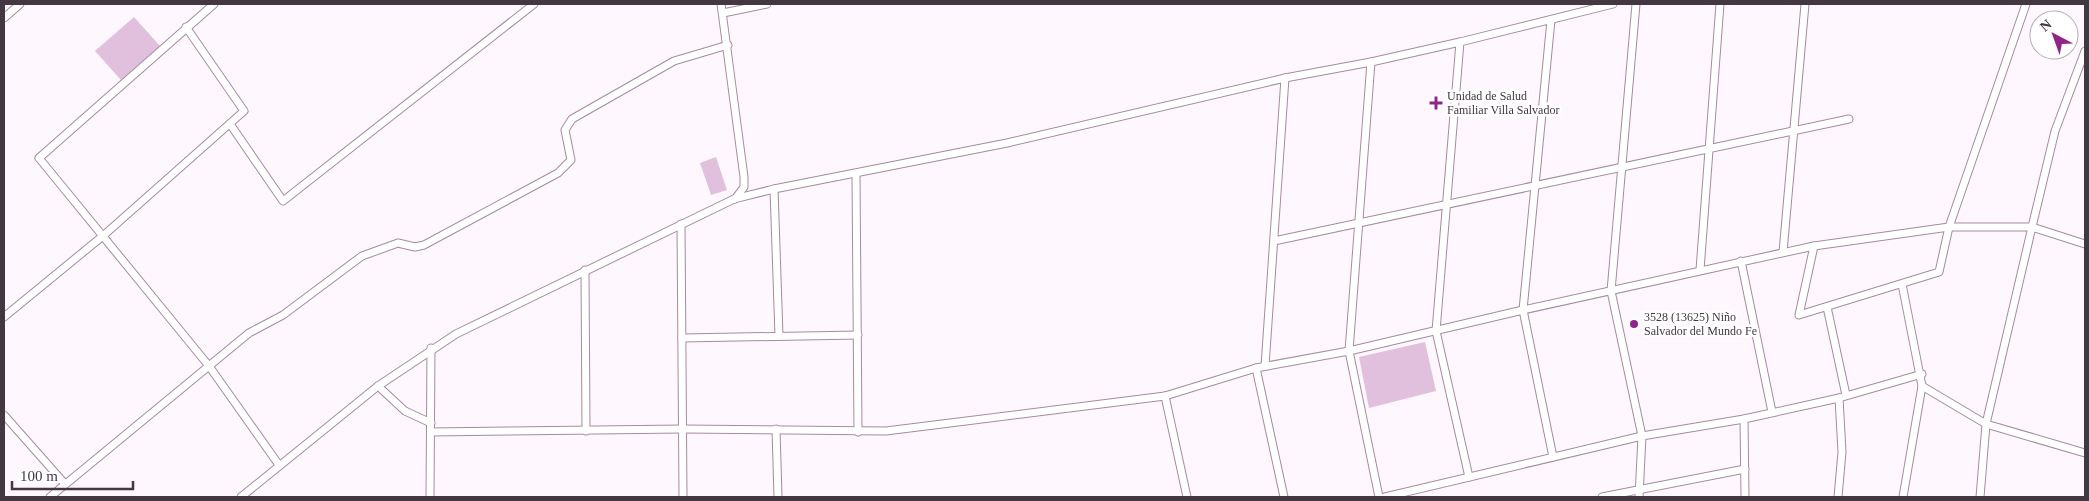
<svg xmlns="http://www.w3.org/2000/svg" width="2089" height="501" viewBox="0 0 2089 501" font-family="'Times New Roman',serif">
  <rect width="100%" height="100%" fill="#fef7fd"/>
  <g fill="#e0c0dc">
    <path d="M 134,17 L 160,46 L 121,80 L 95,51 Z"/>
    <path d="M 716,157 L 727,190 L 711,195 L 700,163 Z"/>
    <path d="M 1425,342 L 1436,391 L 1369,408 L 1359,357 Z"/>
  </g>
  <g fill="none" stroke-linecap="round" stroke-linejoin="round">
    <g stroke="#a68aa2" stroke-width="9">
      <g id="street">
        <path d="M 214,4 L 39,158 L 209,366 L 279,465"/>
        <path d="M 721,4 L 744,177 L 744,187 L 735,199"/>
        <path d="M 1636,4 L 1611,291 L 1642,436 L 1639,497"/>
        <path d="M 723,13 L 767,4"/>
        <path d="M 4,18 L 20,4"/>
        <path d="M 1551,20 L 1523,310 L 1553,457"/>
        <path d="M 1460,42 L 1436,331 L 1469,477"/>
        <path d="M 1371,62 L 1349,351 L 1379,497"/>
        <path d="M 230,124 L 283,201 L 534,4"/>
        <path d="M 856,174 L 858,432"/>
        <path d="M 774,189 L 779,336"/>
        <path d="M 681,224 L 683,497"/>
        <path d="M 1274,241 L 1849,119"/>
        <path d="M 1814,246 L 1799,315 L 1939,272 L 1949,227 L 2026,4"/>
        <path d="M 1783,252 L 1805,4"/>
        <path d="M 1741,261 L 1772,412"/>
        <path d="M 585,270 L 586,431"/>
        <path d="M 1700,270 L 1720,4"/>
        <path d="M 1902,284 L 1922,386 L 1903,497"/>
        <path d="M 1827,307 L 1846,395"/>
        <path d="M 4,317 L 104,235 L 244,111 L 186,27"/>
        <path d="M 682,338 L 858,335"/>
        <path d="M 1265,366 L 1285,78"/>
        <path d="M 1256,368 L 1284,497"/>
        <path d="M 378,386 L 405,411 L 431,423"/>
        <path d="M 1922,386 L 1986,424 L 2085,453"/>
        <path d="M 1165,396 L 1187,497"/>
        <path d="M 4,415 L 65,484"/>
        <path d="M 1744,419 L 1745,497"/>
        <path d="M 776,429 L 778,497"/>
        <path d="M 431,432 L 683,429 L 886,431 L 1165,396 L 1256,368 L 1349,351 L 1523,310 L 1814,246 L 1949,227 L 2032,227 L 2085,244"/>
        <path d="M 50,497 L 249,333 L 283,315 L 362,256 L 398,243 L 415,247 L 424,245 L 558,173 L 571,160 L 565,130 L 572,119 L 674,61 L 728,45"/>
        <path d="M 241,497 L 378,386 L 456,334 L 734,199 L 774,189 L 1007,143 L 1285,78 L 1371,62 L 1460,42 L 1613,4"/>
        <path d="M 430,497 L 431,348"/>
        <path d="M 1385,497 L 1642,436 L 1744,419 L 1839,398 L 1922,374"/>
        <path d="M 1602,497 L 1745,469"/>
        <path d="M 1838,497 L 1842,452 L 1839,398"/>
        <path d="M 1980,497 L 1986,424 L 2032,227 L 2055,131 L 2085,51"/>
      </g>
    </g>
    <use href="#street" stroke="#fff" stroke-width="7"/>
  </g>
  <g fill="#8f2589" stroke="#fff" stroke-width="2">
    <path d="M1433.5 95.5h5v5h5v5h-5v5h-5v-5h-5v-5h5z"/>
    <circle cx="1634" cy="324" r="5"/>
  </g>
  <g text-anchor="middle" stroke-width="5" stroke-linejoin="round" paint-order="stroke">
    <g font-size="12" fill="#433741" stroke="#fff" text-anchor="start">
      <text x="1447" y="100">Unidad de Salud<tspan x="1447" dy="14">Familiar Villa Salvador</tspan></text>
      <text x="1644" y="321">3528 (13625) Niño<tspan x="1644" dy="14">Salvador del Mundo Fe</tspan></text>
    </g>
  </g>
  <rect width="2089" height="501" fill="none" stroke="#433741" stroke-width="10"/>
  <g transform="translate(2054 35) rotate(319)"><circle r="24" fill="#ffffff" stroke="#b4afb3"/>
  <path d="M0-4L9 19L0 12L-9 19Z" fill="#8f2589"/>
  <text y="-8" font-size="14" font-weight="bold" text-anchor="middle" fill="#433741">N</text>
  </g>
  <path d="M12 481v8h121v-8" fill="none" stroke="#433741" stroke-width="2.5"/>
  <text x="20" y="481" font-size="15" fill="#433741" stroke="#ffffff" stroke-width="4" paint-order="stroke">100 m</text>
</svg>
